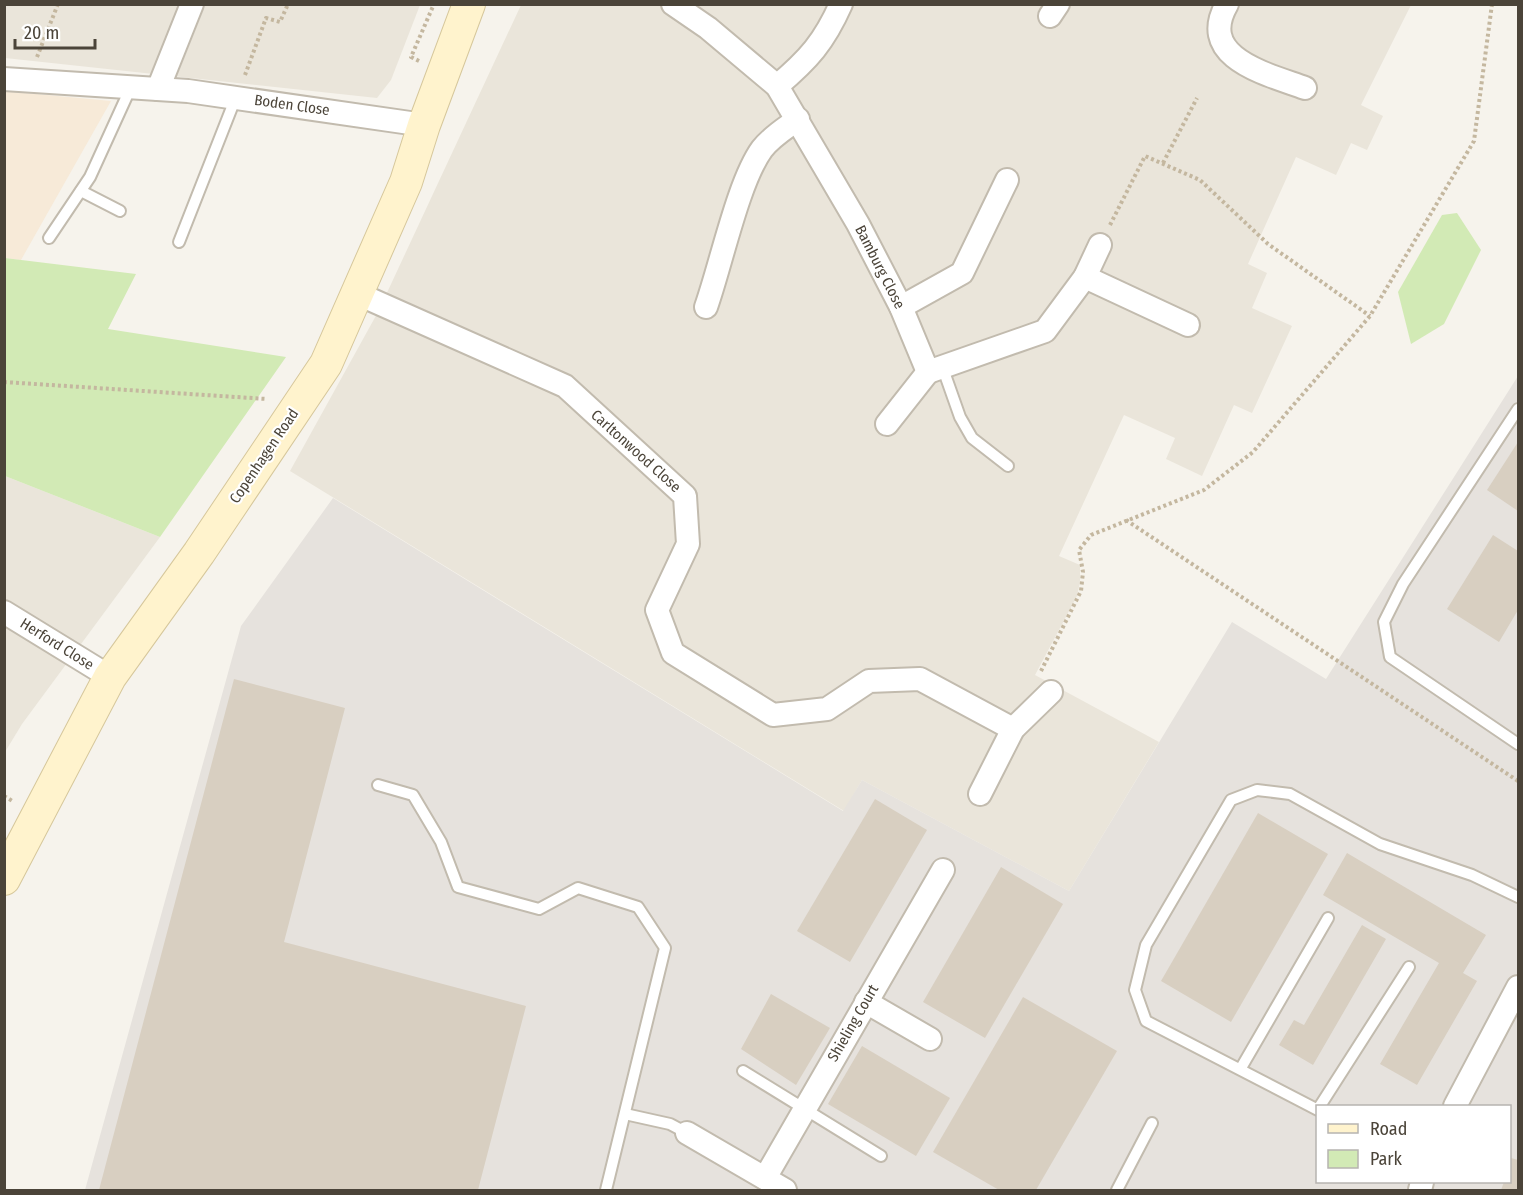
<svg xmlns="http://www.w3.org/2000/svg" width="1523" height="1195" viewBox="0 0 1523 1195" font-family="'Fira Sans Condensed',sans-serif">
  <rect width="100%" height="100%" fill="#f6f3ec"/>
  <g fill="#eae5da">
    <path d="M 5,5 L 420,5 L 391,80 L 377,98 L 5,58 Z"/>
    <path d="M 521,5 L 1411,5 L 1361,105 L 1383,116 L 1367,150 L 1351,143 L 1336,175 L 1296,157 L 1248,264 L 1267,273 L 1252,308 L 1292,326 L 1252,413 L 1234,405 L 1202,476 L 1166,459 L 1175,438 L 1124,415 L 1059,556 L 1080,565 L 1080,582 L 1077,596 L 1035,675 L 1159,742 L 1069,891 L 862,780 L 844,811 L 290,471 L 378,312 Z"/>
    <path d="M 5,476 L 160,537 L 22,724 L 5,752 Z"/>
  </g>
  <path fill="#f7ead8" d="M 5,91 L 111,101 L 21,260 L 5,258 Z"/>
  <path fill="#e6e2dd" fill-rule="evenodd" d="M 1518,376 L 1518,1190 L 85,1190 L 241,626 L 333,498 L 843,811 L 862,780 L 1069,891 L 1232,622 L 1326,679 ZM 1318,1106 L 1510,1106 L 1510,1182 L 1318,1182 Z"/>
  <g fill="#d2eab5">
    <path d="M 1457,213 L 1481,250 L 1444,324 L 1411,344 L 1398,292 L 1442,215 Z"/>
    <path d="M 5,258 L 136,274 L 108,329 L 286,357 L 160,537 L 5,476 Z"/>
  </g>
  <g fill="#d8cfc1">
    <path d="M 1518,442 L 1518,511 L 1487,490 Z"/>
    <path d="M 1493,535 L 1518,551 L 1518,610 L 1499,642 L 1447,609 Z"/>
    <path d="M 234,679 L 345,708 L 284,942 L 526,1006 L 478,1190 L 99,1190 Z"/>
    <path d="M 875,799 L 927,830 L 850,962 L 797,931 Z"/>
    <path d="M 1258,813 L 1328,854 L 1231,1022 L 1161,981 Z"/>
    <path d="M 1347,853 L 1486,935 L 1463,973 L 1477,981 L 1417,1085 L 1380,1064 L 1439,963 L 1323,895 Z"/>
    <path d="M 1001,867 L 1063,904 L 985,1038 L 923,1002 Z"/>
    <path d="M 1362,925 L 1386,939 L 1313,1065 L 1279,1045 L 1294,1020 L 1304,1025 Z"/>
    <path d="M 771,994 L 830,1028 L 796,1085 L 741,1049 Z"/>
    <path d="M 1023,997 L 1117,1051 L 1036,1190 L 999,1190 L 933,1152 Z"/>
    <path d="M 862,1046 L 950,1098 L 916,1156 L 828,1104 Z"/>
    <path d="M 1511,1158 L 1518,1160 L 1518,1190 L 1501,1190 L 1504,1182 L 1510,1182 Z"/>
  </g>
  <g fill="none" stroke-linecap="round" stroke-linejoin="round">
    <g stroke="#c2bbae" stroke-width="14">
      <g id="lane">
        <path d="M 81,191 L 120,211"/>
        <path d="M 49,238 L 90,177 L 131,87"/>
        <path d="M 179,242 L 236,97"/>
        <path d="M 942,366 L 960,417 L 972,438 L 1008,466"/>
        <path d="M 1518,409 L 1403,584 L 1384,622 L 1390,657 L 1518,744"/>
        <path d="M 378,785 L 413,795 L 441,842 L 458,887 L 539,909 L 578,888 L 638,907 L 665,948 L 606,1190"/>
        <path d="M 1241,1068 L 1328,918"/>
        <path d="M 743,1071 L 881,1156"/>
        <path d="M 1320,1106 L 1409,967"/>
        <path d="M 1318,1110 L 1146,1021 L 1135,990 L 1146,945 L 1231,800 L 1257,790 L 1290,794 L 1380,844 L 1472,875 L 1518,897"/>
        <path d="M 625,1114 L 670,1124 L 687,1133"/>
        <path d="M 1117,1190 L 1152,1123"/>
      </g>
    </g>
    <g stroke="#c2bbae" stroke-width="26">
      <g id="street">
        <path d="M 673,4 L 708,28 L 777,86 L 858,224 L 901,307 L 928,372 L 1045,331 L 1085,277 L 1100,245"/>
        <path d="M 1227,4 C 1196,58 1267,74 1305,88"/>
        <path d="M 1050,16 L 1058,4"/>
        <path d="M 4,79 L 188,91 L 424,125"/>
        <path d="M 777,86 C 809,59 824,42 841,4"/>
        <path d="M 158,89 L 192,4"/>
        <path d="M 1085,277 L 1188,325"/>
        <path d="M 356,293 L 565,386 L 685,496 L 688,544 L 657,610 L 673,653 L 773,715 L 827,709 L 869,681 L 920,679 L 1013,729"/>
        <path d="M 706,307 C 721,265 738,182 762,149 C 772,136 786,128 798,119"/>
        <path d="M 901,307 L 962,273 L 1007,180"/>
        <path d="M 887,424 L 928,372"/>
        <path d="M 4,612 L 110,677"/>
        <path d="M 980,794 L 1013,729 L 1051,692"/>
        <path d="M 866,1002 L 930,1039"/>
        <path d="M 1455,1106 L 1518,987"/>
        <path d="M 687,1133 L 785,1190"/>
        <path d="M 765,1178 L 943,870"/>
        <path d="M 1420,1190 L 1422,1182"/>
      </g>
    </g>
    <g stroke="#d6c79b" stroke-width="34">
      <path id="secondary" d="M 4,879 L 110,677 L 199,553 L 326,364 L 406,182 L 424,125 L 469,4"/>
    </g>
    <g stroke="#c4b79f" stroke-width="4" stroke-dasharray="3 3" stroke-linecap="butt">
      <path d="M 37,57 L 58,4"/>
      <path d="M 419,61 L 411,57 L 434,4"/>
      <path d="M 245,75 L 266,18 L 280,22 L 288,4"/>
      <path d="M 1163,163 L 1197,98"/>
      <path d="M 1110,225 L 1145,156 L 1200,180 L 1268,244 L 1370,316"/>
      <path d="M 4,382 L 267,399"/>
      <path d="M 1126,520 L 1518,781"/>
      <path d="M 1041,671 L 1081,591 L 1083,572 L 1079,550 L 1091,535 L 1204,490 L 1253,452 L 1370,316 L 1474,141 L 1492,4"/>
      <path d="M 4,796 L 14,802"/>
    </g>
    <use href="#lane" stroke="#fff" stroke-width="10"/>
    <use href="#street" stroke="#fff" stroke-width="22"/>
    <use href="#secondary" stroke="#fff3cd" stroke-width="32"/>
  </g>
  <g text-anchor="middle" stroke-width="4.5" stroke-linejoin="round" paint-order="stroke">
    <g font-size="15" fill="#4b4439" stroke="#fff">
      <text transform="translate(292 105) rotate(8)" y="5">Boden Close</text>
      <text transform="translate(880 267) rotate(63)" y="5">Bamburg Close</text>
      <text transform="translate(636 451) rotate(42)" y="5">Carltonwood Close</text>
      <text transform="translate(264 456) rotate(-56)" y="5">Copenhagen Road</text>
      <text transform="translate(57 644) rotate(32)" y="5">Herford Close</text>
      <text transform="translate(853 1023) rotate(-60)" y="5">Shieling Court</text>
    </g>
  </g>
  <rect width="1523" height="1195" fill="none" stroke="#4b4439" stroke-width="12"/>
  <rect x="1316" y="1105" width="195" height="78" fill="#ffffff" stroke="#b7b4b0" stroke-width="1.5"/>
  <rect x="1328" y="1124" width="30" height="9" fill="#fff3cd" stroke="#b7b4b0" stroke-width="1.5"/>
  <text x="1370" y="1135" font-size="18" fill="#4b4439">Road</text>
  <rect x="1328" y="1150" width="30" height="18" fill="#d2eab5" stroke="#b7b4b0" stroke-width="1.5"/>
  <text x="1370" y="1165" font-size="18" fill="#4b4439">Park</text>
  <path d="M15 39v9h80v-9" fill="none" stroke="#4b4439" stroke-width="3"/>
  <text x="24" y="39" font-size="18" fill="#4b4439" stroke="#ffffff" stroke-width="4.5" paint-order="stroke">20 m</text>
</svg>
